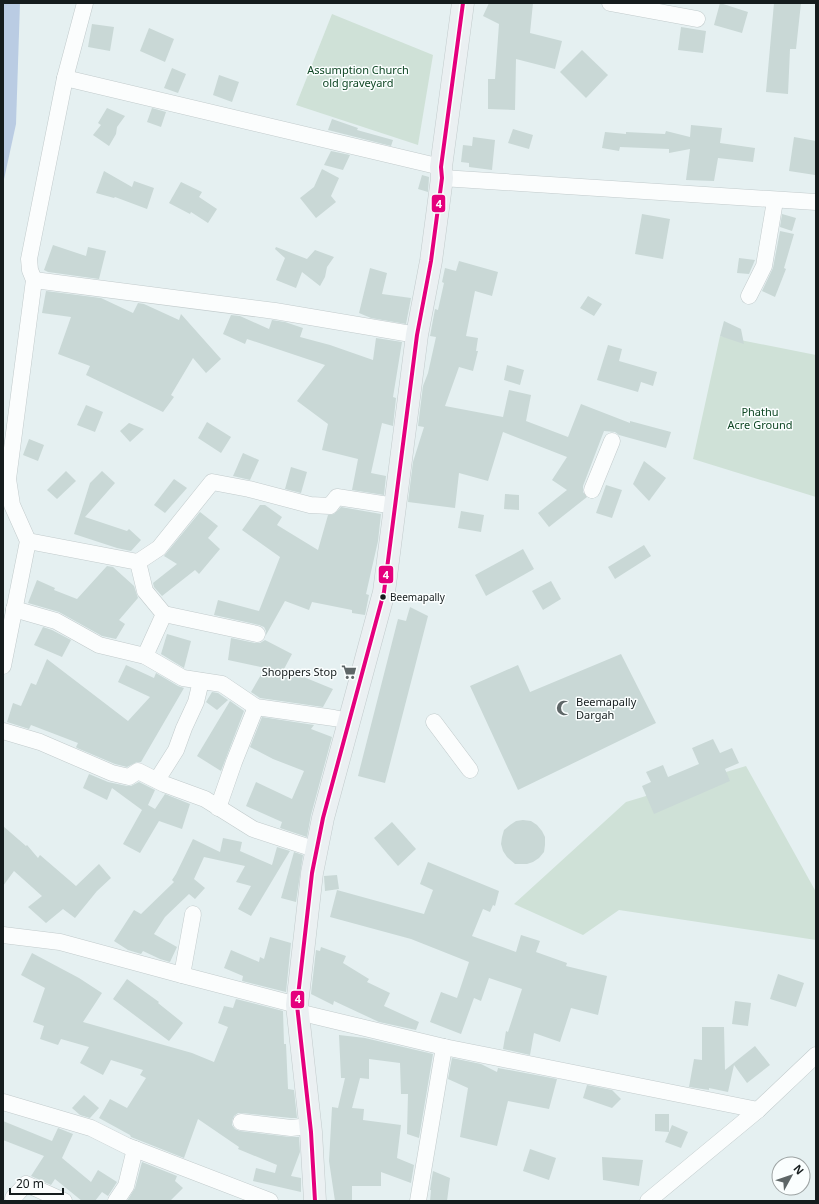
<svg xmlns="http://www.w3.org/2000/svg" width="819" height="1204" viewBox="0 0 819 1204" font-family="'Noto Sans',sans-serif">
  <rect width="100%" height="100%" fill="#e5f0f1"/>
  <g fill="#cfe1d7">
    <path d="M 332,14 L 433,55 L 418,145 L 296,105 Z"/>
    <path d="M 720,336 L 816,355 L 816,497 L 693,459 Z"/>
    <path d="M 746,766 L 816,892 L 816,940 L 619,910 L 583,935 L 514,904 L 626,802 Z"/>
  </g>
  <path fill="#bacce3" d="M 3,3 L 20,3 L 16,124 L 3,184 Z"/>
  <g fill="#c9d8d6">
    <path d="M 489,3 L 533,3 L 530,33 L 562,41 L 555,69 L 516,59 L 515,110 L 488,109 L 488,79 L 495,79 L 499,24 L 483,16 Z"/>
    <path d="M 720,3 L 748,12 L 742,33 L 714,25 Z"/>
    <path d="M 774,3 L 801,3 L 796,49 L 790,49 L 788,94 L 766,92 Z"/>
    <path d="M 92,24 L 114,27 L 110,51 L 88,47 Z"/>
    <path d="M 681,27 L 706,31 L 703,53 L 678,50 Z"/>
    <path d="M 149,28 L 174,39 L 165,62 L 140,51 Z"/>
    <path d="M 582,50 L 608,75 L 586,98 L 560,72 Z"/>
    <path d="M 172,68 L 186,74 L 178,93 L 164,88 Z"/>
    <path d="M 219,75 L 239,82 L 232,102 L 213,95 Z"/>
    <path d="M 107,108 L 125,116 L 117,127 L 116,134 L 109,146 L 93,135 L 101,125 L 98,123 Z"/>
    <path d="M 152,108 L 166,112 L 161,127 L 147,122 Z"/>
    <path d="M 332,119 L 358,128 L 357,130 L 393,140 L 391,146 L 328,130 Z"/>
    <path d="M 691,125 L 722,128 L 720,143 L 755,148 L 753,162 L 718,158 L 714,181 L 686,180 L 690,149 L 669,153 L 669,149 L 620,147 L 619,151 L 602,148 L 605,132 L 626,134 L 626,132 L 665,134 L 666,131 L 690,137 Z"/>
    <path d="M 513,129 L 533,135 L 529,149 L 508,143 Z"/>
    <path d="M 473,137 L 495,140 L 492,170 L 469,167 L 469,163 L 461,162 L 463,145 L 472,146 Z"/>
    <path d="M 794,137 L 816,141 L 815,175 L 789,171 Z"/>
    <path d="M 331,151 L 350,155 L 343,170 L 324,165 Z"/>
    <path d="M 322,169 L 339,178 L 331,196 L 336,202 L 316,218 L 300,198 L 314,187 Z"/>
    <path d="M 104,171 L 132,187 L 134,181 L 154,188 L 147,209 L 115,197 L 114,198 L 96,193 Z"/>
    <path d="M 422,175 L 429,177 L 428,192 L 418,189 Z"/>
    <path d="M 181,182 L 202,192 L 199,197 L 217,209 L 208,223 L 191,212 L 190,214 L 169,203 Z"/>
    <path d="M 642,214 L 670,219 L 663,259 L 635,254 Z"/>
    <path d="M 782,214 L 796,218 L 792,231 L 780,227 Z"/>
    <path d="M 780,231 L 794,234 L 784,268 L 786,269 L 775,297 L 762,291 L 773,268 Z"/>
    <path d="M 53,245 L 86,256 L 88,247 L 106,251 L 99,279 L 48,272 L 44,270 Z"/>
    <path d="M 276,247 L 307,259 L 315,250 L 334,257 L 327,267 L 325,277 L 320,286 L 302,272 L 296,288 L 276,280 L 285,258 L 275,249 Z"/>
    <path d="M 739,258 L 755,260 L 749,274 L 737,273 Z"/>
    <path d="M 459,261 L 498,272 L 492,296 L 475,291 L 466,336 L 478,338 L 476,351 L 478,351 L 473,371 L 459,367 L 445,406 L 503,417 L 509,390 L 531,395 L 526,421 L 568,437 L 581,404 L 630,423 L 630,421 L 671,432 L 666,448 L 619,435 L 615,432 L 604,431 L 583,486 L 583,492 L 587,497 L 549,527 L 538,513 L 567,490 L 552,480 L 567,457 L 503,432 L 488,481 L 459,473 L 455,508 L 408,502 L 413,462 L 424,427 L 418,426 L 423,386 L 428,373 L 436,337 L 430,336 L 435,309 L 438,310 L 444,283 L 442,282 L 445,268 L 456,271 Z"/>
    <path d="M 370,268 L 387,273 L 382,294 L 411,298 L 406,324 L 371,318 L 359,313 Z"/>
    <path d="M 46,291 L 101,298 L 133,313 L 138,303 L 144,304 L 179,320 L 181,314 L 221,359 L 206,373 L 193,358 L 171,395 L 174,397 L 163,412 L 86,375 L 90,366 L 58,354 L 71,317 L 42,313 Z"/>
    <path d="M 588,296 L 602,304 L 594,316 L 580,308 Z"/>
    <path d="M 231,315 L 240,316 L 269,329 L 272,320 L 285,322 L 303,328 L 300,337 L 330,345 L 373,360 L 376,338 L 402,342 L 393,397 L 396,398 L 393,426 L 382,423 L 371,473 L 386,476 L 384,495 L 352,490 L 358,459 L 322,450 L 328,424 L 297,401 L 325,365 L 247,339 L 245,344 L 223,334 Z"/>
    <path d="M 724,321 L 741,329 L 744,344 L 720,336 Z"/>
    <path d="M 608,345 L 622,349 L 619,361 L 657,372 L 653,386 L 641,382 L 638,392 L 597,380 Z"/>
    <path d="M 507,365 L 524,370 L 520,385 L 504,380 Z"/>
    <path d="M 86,405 L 103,412 L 95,432 L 77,425 Z"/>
    <path d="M 207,422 L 231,437 L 221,453 L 198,438 Z"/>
    <path d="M 129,423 L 144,429 L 130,442 L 120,431 Z"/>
    <path d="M 29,439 L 44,445 L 38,461 L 23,455 Z"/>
    <path d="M 243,453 L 259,460 L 250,480 L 233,476 Z"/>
    <path d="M 644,461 L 666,478 L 649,501 L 633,484 Z"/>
    <path d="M 291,467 L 307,472 L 301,493 L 285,489 Z"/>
    <path d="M 66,471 L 76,481 L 57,499 L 47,490 Z"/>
    <path d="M 102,471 L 115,483 L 85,517 L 127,531 L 129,529 L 141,540 L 131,551 L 117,548 L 74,534 L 90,483 Z"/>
    <path d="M 174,479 L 187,488 L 165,513 L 154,505 Z"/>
    <path d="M 606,485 L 622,490 L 612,518 L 596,513 Z"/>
    <path d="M 505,494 L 519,495 L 519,510 L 504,509 Z"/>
    <path d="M 260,505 L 265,505 L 282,517 L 277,525 L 318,550 L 328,515 L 334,514 L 341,507 L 381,514 L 378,541 L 366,594 L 369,595 L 365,615 L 352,613 L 352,610 L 312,602 L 309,610 L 285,601 L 266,635 L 266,631 L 264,627 L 259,625 L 214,615 L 218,600 L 259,611 L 280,557 L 242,530 Z"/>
    <path d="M 461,511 L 484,515 L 481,532 L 458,528 Z"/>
    <path d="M 200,512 L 218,526 L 208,538 L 220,549 L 199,574 L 195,570 L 162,596 L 154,587 L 153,583 L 177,564 L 164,556 Z"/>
    <path d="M 644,545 L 651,556 L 615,579 L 608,567 Z"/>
    <path d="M 523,549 L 534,569 L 486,596 L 475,575 Z"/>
    <path d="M 107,566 L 113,567 L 134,586 L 138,598 L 119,620 L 125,624 L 116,639 L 102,636 L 59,612 L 28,603 L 37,580 L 55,588 L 54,590 L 77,599 Z"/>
    <path d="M 551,581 L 561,599 L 543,610 L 532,591 Z"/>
    <path d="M 410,607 L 428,616 L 385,783 L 358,776 L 398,619 L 406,621 Z"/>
    <path d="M 43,627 L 52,630 L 71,640 L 62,657 L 34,645 Z"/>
    <path d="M 167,634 L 191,641 L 184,668 L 161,654 Z"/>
    <path d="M 231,638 L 255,643 L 260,643 L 265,640 L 292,654 L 284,669 L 333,689 L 323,707 L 260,698 L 251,692 L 265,668 L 228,660 Z"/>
    <path d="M 621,654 L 656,723 L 518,790 L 470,686 L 518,665 L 530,692 Z"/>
    <path d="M 47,659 L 128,721 L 150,697 L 118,682 L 126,665 L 154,678 L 156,673 L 178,686 L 184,688 L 141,762 L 137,762 L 127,767 L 115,764 L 77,748 L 76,747 L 78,743 L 31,725 L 29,729 L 7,722 L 13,703 L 21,706 L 31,683 L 36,685 Z"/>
    <path d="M 212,692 L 218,693 L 228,700 L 217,710 L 206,702 Z"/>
    <path d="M 230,701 L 244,711 L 221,771 L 197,756 Z"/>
    <path d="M 262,717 L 314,725 L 311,729 L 332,737 L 311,815 L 307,837 L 280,828 L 282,822 L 246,806 L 256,782 L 292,799 L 304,771 L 273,759 L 250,747 Z"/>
    <path d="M 713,739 L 720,753 L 732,748 L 739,763 L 725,769 L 730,781 L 654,814 L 642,786 L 651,782 L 646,772 L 663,765 L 668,777 L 699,764 L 692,748 Z"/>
    <path d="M 89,774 L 108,782 L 127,786 L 131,786 L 139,782 L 155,790 L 148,805 L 155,809 L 165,794 L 190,804 L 182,829 L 159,821 L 140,853 L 123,844 L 142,810 L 112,788 L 107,800 L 83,788 Z"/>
    <path d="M 523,820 L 531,821 L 537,825 L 542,831 L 545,837 L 545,845 L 544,852 L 539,858 L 533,862 L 527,864 L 515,864 L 507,857 L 503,851 L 501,844 L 502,837 L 504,830 L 510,825 L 516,821 Z"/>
    <path d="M 392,822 L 416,849 L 398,866 L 374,838 Z"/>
    <path d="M 3,826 L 26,846 L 27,845 L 38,858 L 40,855 L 76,886 L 99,864 L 111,878 L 97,891 L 75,918 L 63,909 L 46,923 L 28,907 L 42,896 L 14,871 L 3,886 Z"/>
    <path d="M 223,838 L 242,842 L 240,851 L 272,865 L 277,847 L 290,851 L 251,916 L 238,909 L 251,886 L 236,882 L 245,866 L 204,857 L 194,879 L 205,888 L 195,899 L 189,894 L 165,917 L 154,934 L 177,947 L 170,962 L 160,959 L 143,951 L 141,954 L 128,950 L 114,941 L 134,910 L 141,914 L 174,882 L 172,880 L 176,874 L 193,839 L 220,852 Z"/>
    <path d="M 294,852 L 303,855 L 296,902 L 281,898 Z"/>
    <path d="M 428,862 L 499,891 L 495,906 L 493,905 L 490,912 L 483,909 L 472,936 L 516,952 L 521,935 L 540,941 L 536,952 L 567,963 L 566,966 L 607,976 L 598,1015 L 571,1008 L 560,1042 L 534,1033 L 530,1055 L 503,1049 L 506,1031 L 508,1032 L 522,989 L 489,978 L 481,1001 L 474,998 L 461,1034 L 430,1022 L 441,992 L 457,998 L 469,962 L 411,939 L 330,917 L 337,890 L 424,914 L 433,890 L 420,884 Z"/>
    <path d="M 337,875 L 339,889 L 325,891 L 324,876 Z"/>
    <path d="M 270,937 L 291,943 L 286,992 L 242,981 L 243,976 L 224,968 L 231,950 L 259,962 L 260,957 L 264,959 Z"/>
    <path d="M 321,947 L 346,956 L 343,963 L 369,979 L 367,982 L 390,993 L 384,1006 L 419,1022 L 416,1030 L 379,1022 L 334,1001 L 333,1005 L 311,994 L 316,950 L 320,951 Z"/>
    <path d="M 32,953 L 79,978 L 102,993 L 83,1022 L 192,1053 L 214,1062 L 228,1027 L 218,1023 L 224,1006 L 233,1008 L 236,999 L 283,1011 L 284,1044 L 286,1044 L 288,1089 L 294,1090 L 297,1118 L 291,1118 L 242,1113 L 238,1113 L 234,1116 L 232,1121 L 232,1125 L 235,1129 L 240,1131 L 290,1137 L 299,1137 L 300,1152 L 291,1176 L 301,1178 L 301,1192 L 253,1181 L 256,1168 L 275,1173 L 277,1165 L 238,1149 L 239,1147 L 198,1119 L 184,1158 L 131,1137 L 130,1135 L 99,1118 L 110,1099 L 127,1108 L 146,1078 L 140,1075 L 143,1070 L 111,1060 L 103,1075 L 80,1063 L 89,1047 L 61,1039 L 58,1045 L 40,1039 L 44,1026 L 33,1022 L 45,988 L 21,975 Z"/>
    <path d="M 778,974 L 804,983 L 796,1007 L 770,999 Z"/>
    <path d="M 127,979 L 159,1002 L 158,1003 L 183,1023 L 169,1041 L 113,999 Z"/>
    <path d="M 735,1001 L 751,1003 L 748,1026 L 732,1024 Z"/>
    <path d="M 702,1027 L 724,1027 L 725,1070 L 755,1046 L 770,1065 L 747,1083 L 734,1065 L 728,1092 L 709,1088 L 709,1090 L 689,1087 L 694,1059 L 702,1060 Z"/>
    <path d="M 339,1035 L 365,1038 L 433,1054 L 419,1138 L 407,1134 L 408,1094 L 401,1094 L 400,1063 L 369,1059 L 369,1079 L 360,1078 L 352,1108 L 364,1109 L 363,1120 L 401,1125 L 397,1158 L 414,1165 L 411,1183 L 381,1172 L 381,1186 L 352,1186 L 352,1201 L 335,1201 L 329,1161 L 332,1107 L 338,1108 L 345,1078 L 341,1078 Z"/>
    <path d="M 452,1058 L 481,1064 L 497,1072 L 498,1068 L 557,1079 L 549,1109 L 508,1101 L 497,1146 L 460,1137 L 468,1088 L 448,1079 Z"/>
    <path d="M 587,1085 L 612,1090 L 621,1099 L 612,1108 L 583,1098 Z"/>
    <path d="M 84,1095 L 99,1108 L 90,1118 L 80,1115 L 72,1108 Z"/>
    <path d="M 655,1114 L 669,1114 L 669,1132 L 655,1131 Z"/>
    <path d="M 3,1121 L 52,1141 L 58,1128 L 73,1134 L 62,1158 L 91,1182 L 98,1170 L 117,1182 L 108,1196 L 102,1192 L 95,1201 L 82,1201 L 55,1179 L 51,1185 L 31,1176 L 44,1156 L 3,1140 Z"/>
    <path d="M 672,1125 L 688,1132 L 681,1148 L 665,1142 Z"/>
    <path d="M 530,1149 L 556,1158 L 549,1180 L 523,1171 Z"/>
    <path d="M 602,1157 L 643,1160 L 639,1186 L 603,1180 Z"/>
    <path d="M 142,1162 L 177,1176 L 175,1181 L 183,1188 L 170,1201 L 127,1201 L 135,1188 Z"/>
    <path d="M 433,1171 L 450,1178 L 447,1201 L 430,1201 L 431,1190 L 430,1190 Z"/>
  </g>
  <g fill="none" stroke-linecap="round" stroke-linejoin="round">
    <g stroke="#c2cbcc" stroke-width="17">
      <g id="minor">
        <path d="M 610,3 L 697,19"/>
        <path d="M 65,78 L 441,167"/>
        <path d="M 442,178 L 816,202"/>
        <path d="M 34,280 L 275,311 L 417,335"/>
        <path d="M 749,296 L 764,266 L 775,201"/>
        <path d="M 592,490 L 612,441"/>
        <path d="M 28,541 L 138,562 L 159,548 L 212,482 L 249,489 L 310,505 L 330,506 L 337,497 L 395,506"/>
        <path d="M 138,562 L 145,591 L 164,614 L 145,656"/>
        <path d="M 14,609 L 56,621 L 99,645 L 145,656 L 183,678 L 222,684 L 256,707 L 334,718 L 349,721"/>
        <path d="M 164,614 L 257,634"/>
        <path d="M 3,666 L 28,541 L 12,505 L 8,479 L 34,280 L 30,270 L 29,259 L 65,78 L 85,3"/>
        <path d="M 434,722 L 470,770"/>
        <path d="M 3,731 L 40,742 L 112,773 L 129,777 L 138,771 L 164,784 L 205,799 L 253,829 L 317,850"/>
        <path d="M 157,780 L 176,750 L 184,728 L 196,702 L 201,681"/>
        <path d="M 218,808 L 234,762 L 256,707"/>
        <path d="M 3,935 L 60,942 L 182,975 L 297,1005"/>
        <path d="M 182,975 L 193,914"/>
        <path d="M 298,1012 L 444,1047 L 758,1110"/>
        <path d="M 3,1102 L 91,1128 L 127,1146 L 270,1201"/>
        <path d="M 241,1122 L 291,1128 L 310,1126"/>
        <path d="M 13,1198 L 26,1184 L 64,1201"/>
        <path d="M 116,1201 L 126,1186 L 135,1149"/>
        <path d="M 418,1201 L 444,1047"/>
        <path d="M 648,1201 L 758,1110 L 816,1055"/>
      </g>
    </g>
    <g stroke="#c2cbcc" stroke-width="23">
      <path id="secondary" d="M 315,1201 L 311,1132 L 297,1005 L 312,873 L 323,818 L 384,592 L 417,335 L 431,261 L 442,178 L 441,167 L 463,3"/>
    </g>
    <use href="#minor" stroke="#fbfdfd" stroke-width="16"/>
    <use href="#secondary" stroke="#ebf0f2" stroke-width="22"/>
    <g stroke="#fafefe" stroke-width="7">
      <path id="bus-1" d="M 315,1201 L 311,1132 L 297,1005 L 312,873 L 323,818 L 384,592 L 417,335 L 431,261 L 442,178 L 441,167 L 463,3"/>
    </g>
    <use href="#bus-1" stroke="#e5007d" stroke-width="4"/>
  </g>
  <defs>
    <g id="supermarket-bare" transform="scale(1.2)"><path d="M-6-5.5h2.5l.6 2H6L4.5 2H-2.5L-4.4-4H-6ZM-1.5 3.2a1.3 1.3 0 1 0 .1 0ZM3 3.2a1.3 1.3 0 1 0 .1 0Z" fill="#5e6667" stroke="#fafefe" stroke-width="2.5" paint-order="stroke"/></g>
    <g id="mosque-bare" transform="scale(1.2)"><path d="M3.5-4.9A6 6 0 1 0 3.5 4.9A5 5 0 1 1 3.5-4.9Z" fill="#5e6667" stroke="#fafefe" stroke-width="2.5" paint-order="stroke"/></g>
  </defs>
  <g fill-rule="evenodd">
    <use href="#supermarket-bare" x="349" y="672"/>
    <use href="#mosque-bare" x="564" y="708"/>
  </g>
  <circle fill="#151c1d" stroke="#fafefe" stroke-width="1.5" cx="383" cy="597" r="3.5"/>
  <g text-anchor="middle" stroke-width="3" stroke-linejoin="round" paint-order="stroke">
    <g font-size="10" fill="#151c1d" stroke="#fafefe" text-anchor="start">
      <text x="390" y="601">Beemapally</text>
    </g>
    <g font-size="11" fill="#0e4623" stroke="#fafefe">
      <text x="358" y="74">Assumption Church<tspan x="358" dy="13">old graveyard</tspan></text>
      <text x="760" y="416">Phathu<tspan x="760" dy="13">Acre Ground</tspan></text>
    </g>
    <g font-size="11" fill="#151c1d" stroke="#fafefe" text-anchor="end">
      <text x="337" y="676">Shoppers Stop</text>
      <text x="576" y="706" text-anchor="start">Beemapally<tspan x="576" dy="13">Dargah</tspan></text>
    </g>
  </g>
  <g stroke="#fafefe" stroke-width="1.5">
    <rect x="431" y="194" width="15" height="19" rx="4" fill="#e5007d"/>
    <rect x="378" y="565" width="16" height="19" rx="4" fill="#e5007d"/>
    <rect x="290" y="990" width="15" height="19" rx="4" fill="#e5007d"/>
  </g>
  <g font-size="11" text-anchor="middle" font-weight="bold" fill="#fff">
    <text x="439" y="208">4</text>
    <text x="386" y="579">4</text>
    <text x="298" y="1003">4</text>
  </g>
  <rect width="819" height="1204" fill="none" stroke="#151c1d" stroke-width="8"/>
  <g transform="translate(791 1176) rotate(50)"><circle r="19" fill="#fafefe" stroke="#9ea4a4"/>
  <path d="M0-3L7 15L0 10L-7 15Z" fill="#5e6667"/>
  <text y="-6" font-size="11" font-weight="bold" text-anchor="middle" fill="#151c1d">N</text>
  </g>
  <path d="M10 1188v6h53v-6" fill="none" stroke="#151c1d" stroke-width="2"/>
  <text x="16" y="1188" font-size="12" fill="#151c1d" stroke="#fafefe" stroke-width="3" paint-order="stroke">20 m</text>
</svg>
